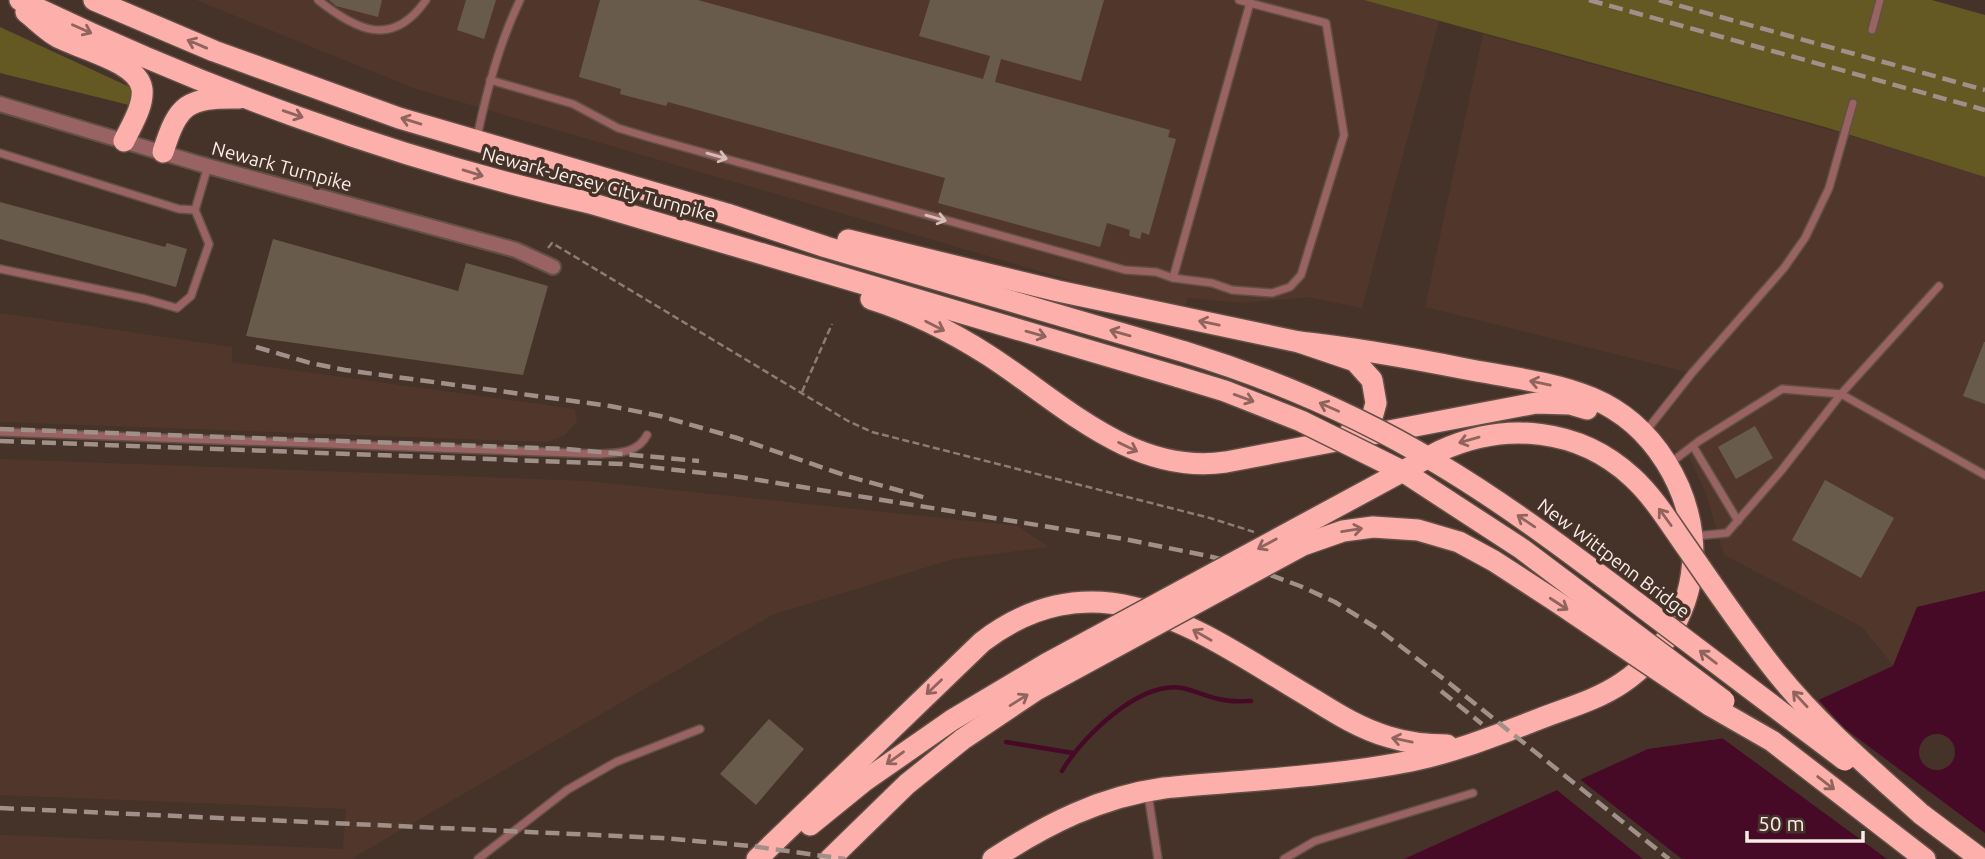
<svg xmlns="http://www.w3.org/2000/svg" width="1985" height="859" viewBox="0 0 1985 859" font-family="Ubuntu,sans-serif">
  <rect width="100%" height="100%" fill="#453229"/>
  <g fill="#51372b">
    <path d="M 196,0 L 1364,0 L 1439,21 L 1362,308 L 1308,297 L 1242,303 L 1188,298 L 1185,306 L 1087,285 L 416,89 Z"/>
    <path d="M 1483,34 L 1845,134 L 1985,177 L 1985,591 L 1917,607 L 1893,665 L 1862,627 L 1724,555 L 1706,493 L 1689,457 L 1643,435 L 1691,373 L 1425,307 Z"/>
    <path d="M 0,313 L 232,347 L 232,362 L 575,409 L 577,422 L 565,435 L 547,442 L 0,422 Z"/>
    <path d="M 0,459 L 587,481 L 1018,526 L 1049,547 L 953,559 L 772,615 L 351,859 L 0,859 L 0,835 L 343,849 L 346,809 L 0,795 Z"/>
  </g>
  <g fill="#645923">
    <path d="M 1364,0 L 1932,0 L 1985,15 L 1985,177 L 1825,127 Z"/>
    <path d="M 0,27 L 134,89 L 129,105 L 0,73 Z"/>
  </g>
  <path fill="#460a27" d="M 1985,591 L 1985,859 L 1404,859 L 1648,749 L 1740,736 L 1893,666 L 1917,607 Z"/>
  <g fill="#453229">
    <path d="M 1816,697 L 1844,728 L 1985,833 L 1985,859 L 1887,859 L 1718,735 L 1739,733 Z"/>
    <circle cx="1937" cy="752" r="18"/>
    <path d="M 1577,777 L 1682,859 L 1643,859 L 1553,787 Z"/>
  </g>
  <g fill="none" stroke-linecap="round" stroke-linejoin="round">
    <g stroke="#460a27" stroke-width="4.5">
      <path d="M 1006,742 L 1073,753"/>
      <path d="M 1062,771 C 1081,738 1139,681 1182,688 C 1196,691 1210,698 1224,700 C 1233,702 1242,701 1251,701"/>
    </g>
  </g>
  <g fill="#695b4b">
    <path d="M 329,0 L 382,0 L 378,17 L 336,6 Z"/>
    <path d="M 466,0 L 496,0 L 484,39 L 457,30 Z"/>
    <path d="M 600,0 L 698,0 L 983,79 L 990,56 L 919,36 L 930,0 L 1104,0 L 1081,81 L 1001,59 L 995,82 L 1170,130 L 1168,137 L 1176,139 L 1149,235 L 1142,232 L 1140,239 L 1129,236 L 1130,230 L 1107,223 L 1100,247 L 938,203 L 945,178 L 668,102 L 666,106 L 620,94 L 621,89 L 579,77 Z"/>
    <path d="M 0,202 L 165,247 L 167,243 L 187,249 L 176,287 L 0,239 Z"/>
    <path d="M 273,239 L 458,291 L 466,263 L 548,286 L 523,375 L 246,336 Z"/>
    <path d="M 1984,342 L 1985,342 L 1985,404 L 1963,396 Z"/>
    <path d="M 1755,426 L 1773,458 L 1736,479 L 1718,447 Z"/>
    <path d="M 1825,480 L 1894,518 L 1861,578 L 1792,540 Z"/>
    <path d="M 769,719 L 804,749 L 756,805 L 720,774 Z"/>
  </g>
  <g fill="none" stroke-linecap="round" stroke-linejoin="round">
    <g stroke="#625047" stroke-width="10">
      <g id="lane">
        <path d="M 318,0 C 356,30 392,49 426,0"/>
        <path d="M 1872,30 L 1880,0"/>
        <path d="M 490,80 L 573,104 L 618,128 L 651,138 L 1125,270 L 1156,272 L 1173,278 L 1250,3 L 1239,0"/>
        <path d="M 477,137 C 487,90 499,44 520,0"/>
        <path d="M 0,153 L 179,209 L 195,210"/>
        <path d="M 0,269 L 145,299 L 177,308 L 191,296 L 209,244 L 195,210 L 208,166"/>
        <path d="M 1173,278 L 1212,283 L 1232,290 L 1272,293 L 1290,287 L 1301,275 L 1344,135 L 1326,23 L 1250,3"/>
        <path d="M 1939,286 L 1841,394 L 1985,475"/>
        <path d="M 1646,431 L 1692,373 L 1784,268 L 1805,238 L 1829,188 L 1853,103"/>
        <path d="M 0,432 L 600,454 C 619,453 638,453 647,435"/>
        <path d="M 1693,446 L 1738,521"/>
        <path d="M 1669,464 L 1699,441 L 1782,389 L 1841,394 L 1781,471 L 1727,533 L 1695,536"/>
        <path d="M 1148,794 L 1158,859"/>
        <path d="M 478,859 L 567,790 L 616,762 L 700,729"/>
        <path d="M 1284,859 L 1315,841 L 1473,793"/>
      </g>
    </g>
    <g stroke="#625047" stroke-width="18">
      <path id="street" d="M 0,104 L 200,164 L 516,250 L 553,267"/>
    </g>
    <g stroke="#625047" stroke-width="24">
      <g id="highway">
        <path d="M 20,0 C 199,87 395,159 590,203 L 1179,377"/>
        <path d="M 94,0 L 214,51 L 399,118 L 727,214 L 826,247 L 1185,352"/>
        <path d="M 26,12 C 36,20 46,30 56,36 C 78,49 138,61 142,89 C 144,106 131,126 124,141"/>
        <path d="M 163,152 C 178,104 187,97 239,98"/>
        <path d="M 848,240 L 1058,291 L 1299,342 L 1355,361 L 1372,380 L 1376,403 L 1373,414 L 1365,424 L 1350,432"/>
        <path d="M 871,299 C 912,312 952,332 988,355 C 1061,402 1132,476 1226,462 L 1536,403 L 1570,404 L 1587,409"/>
        <path d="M 1772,741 L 1925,859"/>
        <path d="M 1921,814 L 1981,859"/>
        <path d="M 810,825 L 863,782 L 952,720"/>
        <path d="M 757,859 L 982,642 C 1102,550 1207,637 1313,699 C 1337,714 1361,729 1389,737 C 1408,743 1428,745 1447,745"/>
        <path d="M 830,859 L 907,784 L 963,739"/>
        <path d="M 993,859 C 1047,824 1100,797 1164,788 C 1246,780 1330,777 1411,761 C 1455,752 1497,735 1539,719 C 1567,708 1597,700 1622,683 C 1665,654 1692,607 1693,555 C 1693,490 1654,424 1592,398 C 1553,382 1508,377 1466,369 C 1411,358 1356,348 1299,342"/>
      </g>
    </g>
    <g stroke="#8c7c74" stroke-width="2.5" stroke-dasharray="7 3.5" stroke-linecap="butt">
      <path d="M 548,248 L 552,243 L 848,421 L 872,432 L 1210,518 L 1254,532"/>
      <path d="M 802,392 L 832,324"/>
    </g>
    <use href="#lane" stroke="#986362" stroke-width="7"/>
    <use href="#street" stroke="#986362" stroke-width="14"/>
    <use href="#highway" stroke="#fdafac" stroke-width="21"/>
    <g stroke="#a09089" stroke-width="4.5" stroke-dasharray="14 7" stroke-linecap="butt">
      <path d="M 1589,0 L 1985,110"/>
      <path d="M 1659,0 L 1985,90"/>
      <path d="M 256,347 L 310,363 L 345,370 L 610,406 L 660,416 L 737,438 L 847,476 L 930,499"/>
      <path d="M 0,429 L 566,449 L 699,461"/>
      <path d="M 0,441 L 622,464 L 740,477 L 1124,539 L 1208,556 L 1244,565 L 1300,586 L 1335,602 L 1378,629 L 1449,683 L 1669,859"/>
      <path d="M 1441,691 L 1482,724"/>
      <path d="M 0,808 L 662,838 L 751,846 L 845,859"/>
    </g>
    <g stroke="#625047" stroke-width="24" stroke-linecap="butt">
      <g id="highway-bridge">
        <path d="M 1185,352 C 1273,379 1359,416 1437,463 C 1506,504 1569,552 1633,600 C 1703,653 1774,707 1845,760"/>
        <path d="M 1179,377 L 1225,391 L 1301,421 L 1404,472 L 1522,549 L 1724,701"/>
        <path d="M 952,720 L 1046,664 L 1440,451 C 1505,421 1579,428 1632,477 C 1654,497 1670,524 1687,548 C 1716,590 1745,633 1777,673 C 1819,725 1871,769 1921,814"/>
        <path d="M 963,739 L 1036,690 L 1303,545 L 1343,531 L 1373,527 L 1418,530 L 1459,542 L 1494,561 L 1557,602 L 1711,706 L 1772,741"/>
      </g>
    </g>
    <use href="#highway-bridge" stroke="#fdafac" stroke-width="21"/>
  </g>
  <defs><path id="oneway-shaft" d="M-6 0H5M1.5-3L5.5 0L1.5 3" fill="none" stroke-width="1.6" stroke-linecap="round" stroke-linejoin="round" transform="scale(1.75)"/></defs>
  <g stroke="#8f645d">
    <use href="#oneway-shaft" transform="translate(82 29) rotate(24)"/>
    <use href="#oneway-shaft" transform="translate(197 44) rotate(-157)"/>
    <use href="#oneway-shaft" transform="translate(293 114) rotate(19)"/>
    <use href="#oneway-shaft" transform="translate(411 121) rotate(-163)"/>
    <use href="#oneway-shaft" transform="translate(473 173) rotate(17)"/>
    <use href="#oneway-shaft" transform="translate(1209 323) rotate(-168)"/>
    <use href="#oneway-shaft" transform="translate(935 326) rotate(27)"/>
    <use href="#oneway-shaft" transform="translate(1120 333) rotate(-164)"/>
    <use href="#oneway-shaft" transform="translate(1036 334) rotate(16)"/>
    <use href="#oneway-shaft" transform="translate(1540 383) rotate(-168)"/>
    <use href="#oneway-shaft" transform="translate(1244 398) rotate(20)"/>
    <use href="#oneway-shaft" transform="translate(1329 407) rotate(-156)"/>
    <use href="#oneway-shaft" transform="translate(1469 440) rotate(164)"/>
    <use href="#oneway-shaft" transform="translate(1128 447) rotate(26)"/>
    <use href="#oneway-shaft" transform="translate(1665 517) rotate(-126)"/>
    <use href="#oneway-shaft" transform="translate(1526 521) rotate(-146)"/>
    <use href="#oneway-shaft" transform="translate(1352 530) rotate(-9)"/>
    <use href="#oneway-shaft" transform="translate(1267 544) rotate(152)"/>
    <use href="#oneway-shaft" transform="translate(1559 604) rotate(33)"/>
    <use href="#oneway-shaft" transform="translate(1202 635) rotate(-150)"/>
    <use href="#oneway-shaft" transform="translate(1708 657) rotate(-143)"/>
    <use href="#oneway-shaft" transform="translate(934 687) rotate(136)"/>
    <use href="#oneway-shaft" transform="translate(1800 699) rotate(-133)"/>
    <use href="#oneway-shaft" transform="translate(1019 700) rotate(-32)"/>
    <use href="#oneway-shaft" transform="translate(1402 740) rotate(-168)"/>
    <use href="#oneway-shaft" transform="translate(895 758) rotate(144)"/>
    <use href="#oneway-shaft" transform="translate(1826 783) rotate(38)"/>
  </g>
  <g stroke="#d7bdb8">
    <use href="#oneway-shaft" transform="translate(717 156) rotate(16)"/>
    <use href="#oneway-shaft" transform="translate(936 218) rotate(16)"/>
  </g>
  <g text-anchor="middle" stroke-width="7" stroke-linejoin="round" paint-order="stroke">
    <g font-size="19" fill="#f9ede7" stroke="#453229">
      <text transform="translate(282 166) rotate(15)" y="7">Newark Turnpike</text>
      <text transform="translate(599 184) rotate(15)" y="7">Newark-Jersey City Turnpike</text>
      <text transform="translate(1614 558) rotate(37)" y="7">New Wittpenn Bridge</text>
    </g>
  </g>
  <path d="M1747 831v10h116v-10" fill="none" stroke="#f9ede7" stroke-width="3.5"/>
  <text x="1758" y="831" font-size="21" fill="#f9ede7" stroke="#453229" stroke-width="5" paint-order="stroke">50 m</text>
</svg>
